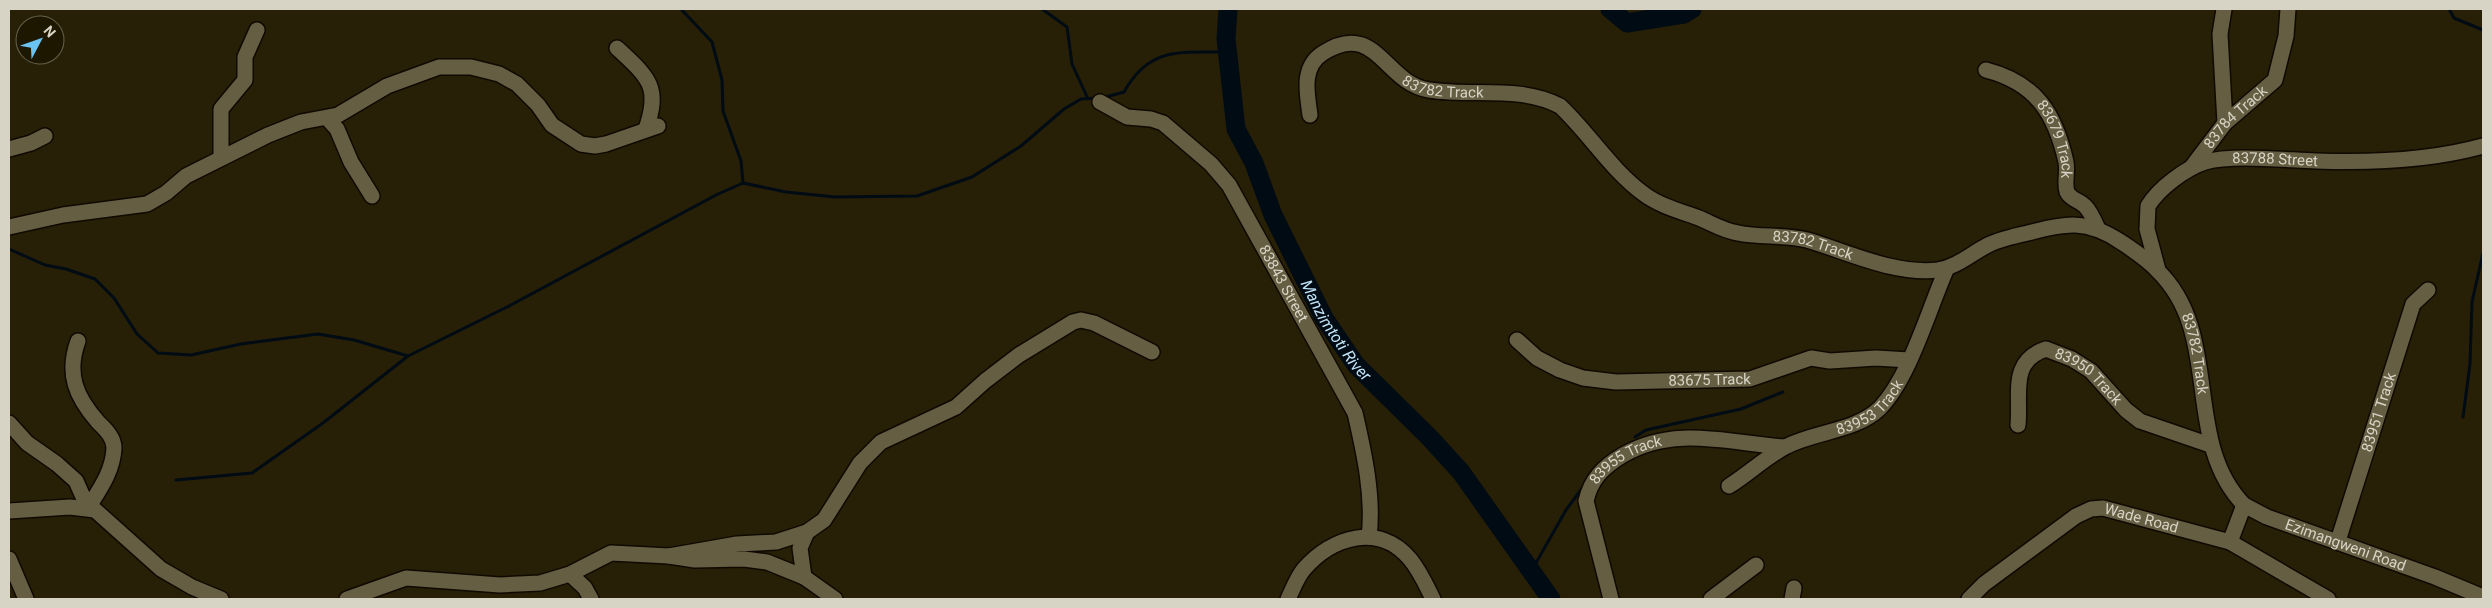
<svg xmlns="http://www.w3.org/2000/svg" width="2492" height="608" viewBox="0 0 2492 608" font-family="Roboto,sans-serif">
  <rect width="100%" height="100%" fill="#272007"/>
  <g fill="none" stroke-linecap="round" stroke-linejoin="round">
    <g stroke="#000b14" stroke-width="3">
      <path d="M 681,9 L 712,42 L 722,80 L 723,111 L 741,161 L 743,183"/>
      <path d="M 1042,9 L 1067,27 L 1072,64 L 1088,99"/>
      <path d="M 2449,9 L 2454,18 L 2483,30"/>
      <path d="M 1102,98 L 1124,92 C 1150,45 1182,53 1228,52"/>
      <path d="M 9,249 L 45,265 L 66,269 L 95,279 L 114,298 L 137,334 L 158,353 L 191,355 L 241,344 L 318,334 L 354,340 L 408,356"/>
      <path d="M 2463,417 L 2470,364 L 2472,302 L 2483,253"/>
      <path d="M 1635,437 L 1646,430 L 1741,409 L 1783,392"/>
      <path d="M 176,480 L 252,473 L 323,423 L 408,356 L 509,306 L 716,195 L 743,183 L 786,192 L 835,197 L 917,196 L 972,177 L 1021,146 L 1064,109 L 1081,99 L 1096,98"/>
      <path d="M 1532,570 L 1566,510 L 1583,487"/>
    </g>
    <g stroke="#000b14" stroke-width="19">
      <path id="s1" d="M 1228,9 L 1226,39 L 1236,129 L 1254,163 L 1273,215 L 1324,318 L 1356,365 L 1430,438 L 1461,472 L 1551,599"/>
      <path d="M 1610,9 L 1627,23 L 1684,14 L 1692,9"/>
    </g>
    <g stroke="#100900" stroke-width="18">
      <g id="minor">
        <path d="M 2224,9 L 2220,34 L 2225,123"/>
        <path d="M 617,48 C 648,77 661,86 646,129"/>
        <path id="s2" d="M 1986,70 C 2036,83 2055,113 2066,162 C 2068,172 2064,183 2067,192 C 2071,200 2079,200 2085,206 C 2091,212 2095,222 2098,229"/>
        <path id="s3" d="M 1100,102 L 1127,117 L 1151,119 L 1163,123 L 1211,164 L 1229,185 L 1355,413 C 1364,452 1374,497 1369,537"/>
        <path id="s4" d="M 1310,115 C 1307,93 1301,67 1323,53 C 1376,19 1384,83 1429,90 C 1474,97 1519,85 1560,106 C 1589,133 1611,170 1644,194 C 1660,206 1680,211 1699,218 C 1711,223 1724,231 1738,233 C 1760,238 1784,234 1807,240 C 1848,252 1894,275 1938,270 C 1957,267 1972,253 1988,245 C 2000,239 2014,236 2028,233 C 2065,223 2087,219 2121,242 C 2133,250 2147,259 2157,270 C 2224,334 2181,440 2244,505"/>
        <path d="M 327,118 L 337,129 L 351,162 L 372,196"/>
        <path d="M 9,149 L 31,143 L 45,136"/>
        <path d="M 221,158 L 221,109 L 245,80 L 245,57 L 257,30"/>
        <path id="s5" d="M 2191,168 L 2225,123 L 2275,80 L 2286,36 L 2288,9"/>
        <path d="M 9,227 L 63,215 L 147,204 L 166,193 L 186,176 L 268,135 L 301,122 L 338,115 L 387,86 L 439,67 L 471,67 L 499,74 L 517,84 L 538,105 L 552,125 L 581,144 L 595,146 L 606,144 L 658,126"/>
        <path id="s6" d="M 2158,270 L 2147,229 L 2148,206 C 2159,188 2186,168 2205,162 C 2232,154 2286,160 2316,161 C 2372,163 2429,161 2483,146"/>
        <path id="s7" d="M 1517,340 L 1537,358 L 1560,370 L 1583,378 L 1616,382 L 1750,379 L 1811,358 L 1830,361 L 1876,358 L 1909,360"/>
        <path d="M 78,341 C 66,374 76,397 98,422 C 105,429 114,437 114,448 C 113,471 100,489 88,508"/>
        <path d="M 9,423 L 27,443 L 57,464 L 76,481 L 88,508"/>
        <path id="s8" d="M 2018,425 C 2021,394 2009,361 2046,349 L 2072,359 L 2091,371 L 2126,410 L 2140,421 L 2210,445"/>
        <path id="s9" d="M 1729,486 C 1748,474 1765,458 1785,447 C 1815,431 1855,432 1880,408 C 1910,377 1929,308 1947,268"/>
        <path d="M 9,511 L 70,507 L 95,510 L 161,569 L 192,587 L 221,599"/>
        <path id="s10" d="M 2338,541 L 2413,304 L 2428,290"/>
        <path id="s11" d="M 2230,542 L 2244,505 L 2267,517 L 2435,577 L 2483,597"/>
        <path d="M 669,556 L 737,544 L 776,542 L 807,532 L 824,520 L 860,463 L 881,442 L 956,407 L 985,381 L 1019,355 L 1073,322 L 1081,320 L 1094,323 L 1152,352"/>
        <path d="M 9,559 L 26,599"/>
        <path d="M 570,574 L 585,588 L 591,599"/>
        <path d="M 804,577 L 800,548 L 807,532"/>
        <path d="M 347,599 L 406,578 L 500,585 L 540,583 L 570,574 L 611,553 L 669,556 L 695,560 L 744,559 L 767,562 L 804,577 L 835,599"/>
        <path d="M 1288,599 C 1293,589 1297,577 1304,569 C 1332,537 1379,522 1410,559 C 1420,571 1426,585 1433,599"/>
        <path id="s12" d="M 1611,599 L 1586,501 C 1591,479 1603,467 1623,455 C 1675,425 1728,443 1784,447"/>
        <path d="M 1711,599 L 1756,565"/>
        <path d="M 1792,599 L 1794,588"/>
        <path id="s13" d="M 1969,599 L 1984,584 L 2076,516 L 2091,509 L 2103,508 L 2230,542 L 2328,599"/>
      </g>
    </g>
    <use href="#minor" stroke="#655e43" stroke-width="15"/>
  </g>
  <g text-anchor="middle" stroke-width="5" stroke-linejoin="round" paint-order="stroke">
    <g font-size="15" fill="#d8d4c5" stroke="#1d1700">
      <text dy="5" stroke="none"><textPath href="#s4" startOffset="204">83782 Track</textPath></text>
      <text dy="5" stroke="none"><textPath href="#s5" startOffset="68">83784 Track</textPath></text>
      <text dy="5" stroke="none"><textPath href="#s2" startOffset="105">83679 Track</textPath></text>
      <text dy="5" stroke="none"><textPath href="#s6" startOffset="209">83788 Street</textPath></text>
      <text dy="5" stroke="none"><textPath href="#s4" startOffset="624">83782 Track</textPath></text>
      <text dy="5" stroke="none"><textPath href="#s3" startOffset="271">83843 Street</textPath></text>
      <text dy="5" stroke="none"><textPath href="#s4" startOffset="1088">83782 Track</textPath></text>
      <text dy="5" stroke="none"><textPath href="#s8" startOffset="140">83950 Track</textPath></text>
      <text dy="5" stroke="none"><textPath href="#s7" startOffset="204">83675 Track</textPath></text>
      <text dy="5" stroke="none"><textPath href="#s9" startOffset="164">83953 Track</textPath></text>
      <text dy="5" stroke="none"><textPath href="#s10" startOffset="135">83951 Track</textPath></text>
      <text dy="5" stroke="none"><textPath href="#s12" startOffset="162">83955 Track</textPath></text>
      <text dy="5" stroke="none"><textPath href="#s13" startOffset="204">Wade Road</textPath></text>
      <text dy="5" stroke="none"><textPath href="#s11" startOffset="149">Ezimangweni Road</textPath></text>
    </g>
    <g font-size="16" font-style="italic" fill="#c2e4f7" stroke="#1d1700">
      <text dy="6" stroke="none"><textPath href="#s1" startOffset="346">Manzimtoti River</textPath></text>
    </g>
  </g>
  <rect width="2492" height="608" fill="none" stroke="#d8d4c5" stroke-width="20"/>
  <g transform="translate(40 40) rotate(49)"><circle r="24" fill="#1d1700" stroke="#68634f"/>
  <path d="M0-4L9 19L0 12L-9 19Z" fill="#6bc3f2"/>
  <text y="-8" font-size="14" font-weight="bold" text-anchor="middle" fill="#d8d4c5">N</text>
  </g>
</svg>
